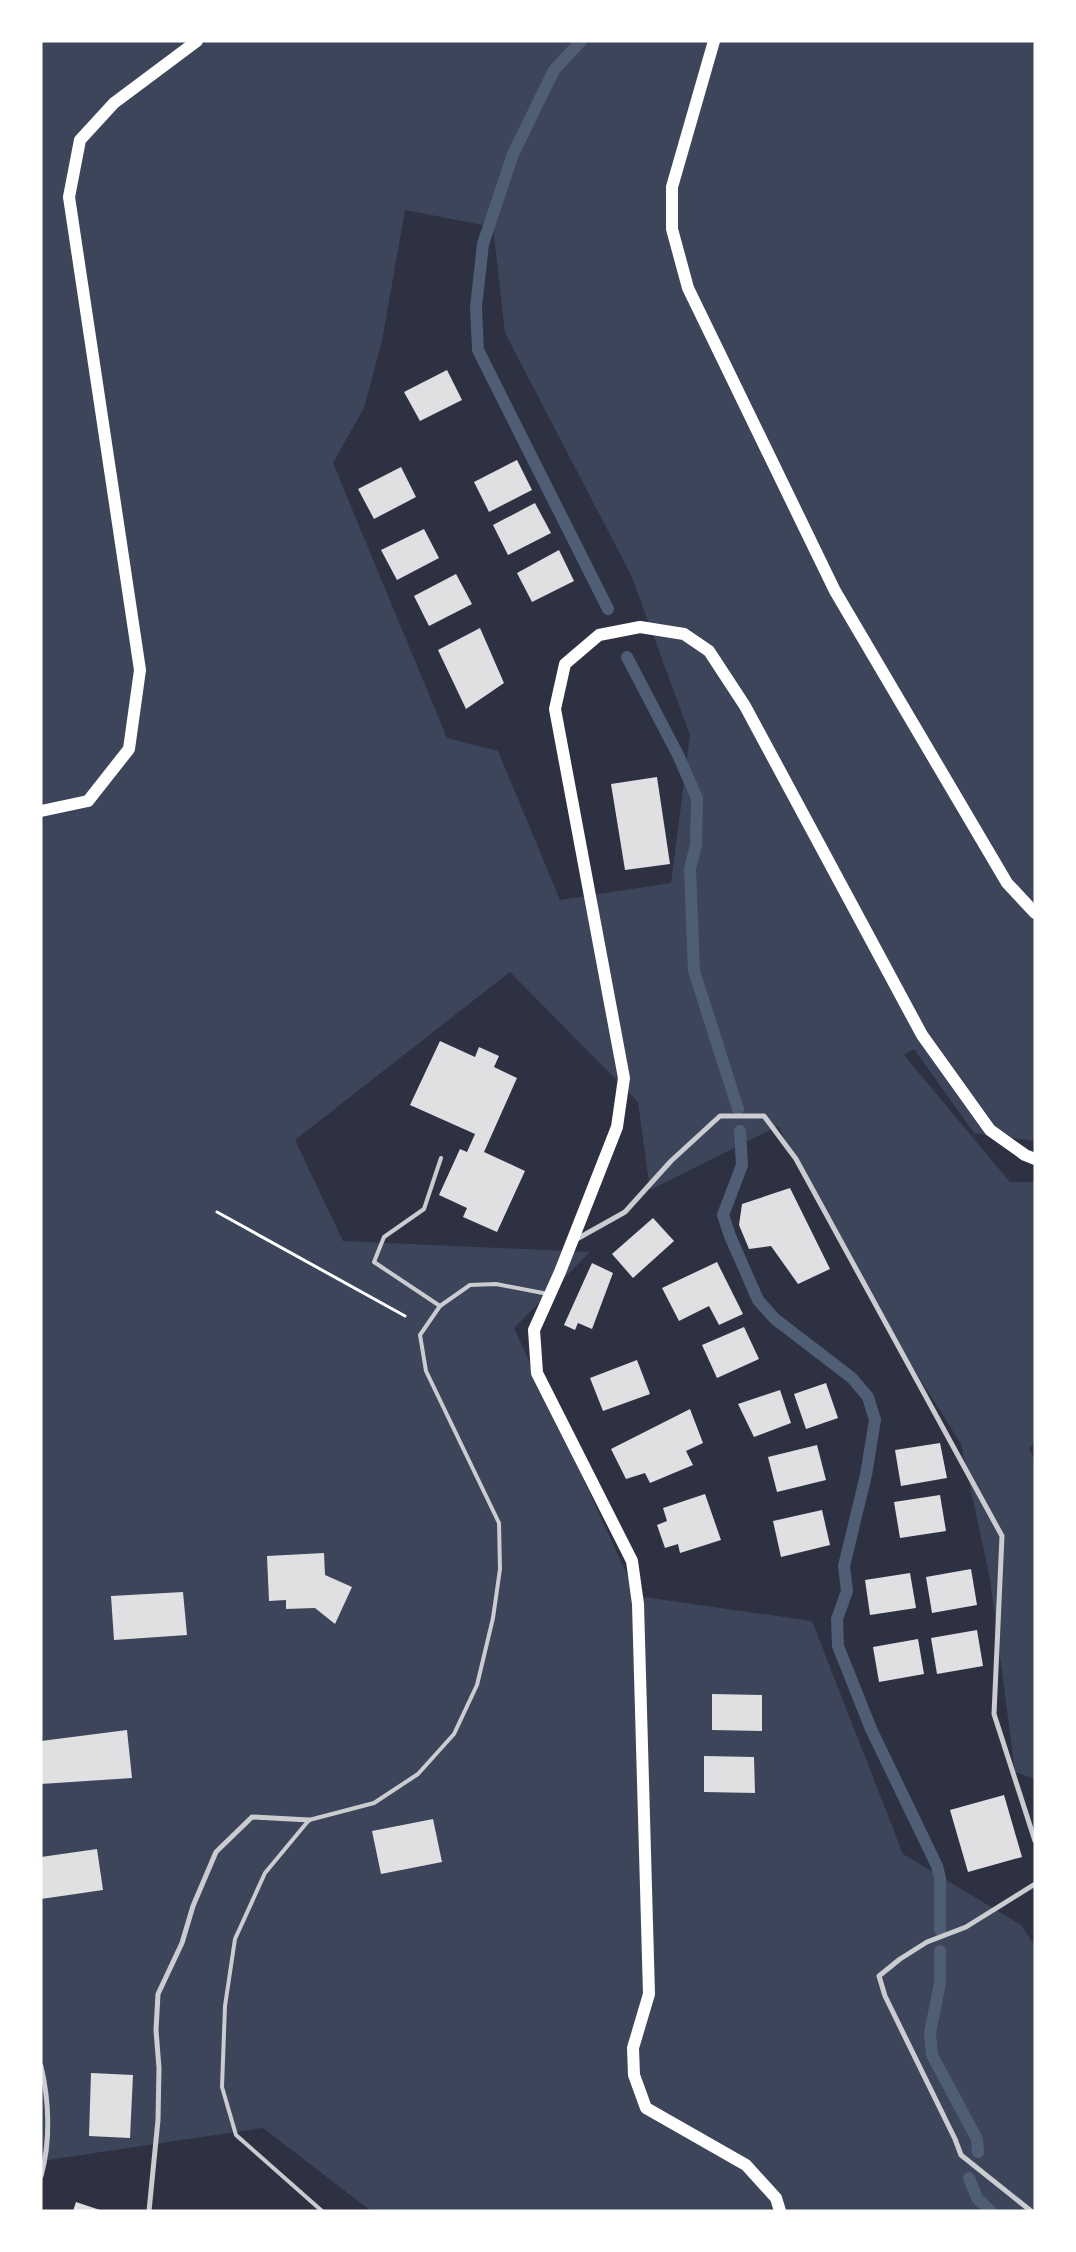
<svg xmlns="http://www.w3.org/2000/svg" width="1076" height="2252" viewBox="0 0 1076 2252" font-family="Merriweather,serif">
  <rect width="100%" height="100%" fill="#2d3142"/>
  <path fill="#3c4559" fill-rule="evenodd" d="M 41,41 L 1035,41 L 1035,1141 L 974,1133 L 914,1049 L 904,1055 L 1010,1182 L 1035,1182 L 1035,1441 L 1029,1449 L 1035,1461 L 1035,1779 L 1015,1772 L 990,1579 L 961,1444 L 883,1320 L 778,1126 L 650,1190 L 638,1102 L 510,972 L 295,1140 L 343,1241 L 590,1252 L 514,1328 L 637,1596 L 812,1621 L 903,1854 L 1021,1925 L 1035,1946 L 1035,2211 L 371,2211 L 263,2128 L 41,2161 ZM 405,210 L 493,227 L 505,333 L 631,575 L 690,735 L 671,883 L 560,900 L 498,751 L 447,738 L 333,463 L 364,408 L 382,341 Z"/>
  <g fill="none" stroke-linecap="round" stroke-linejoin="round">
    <g stroke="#4f5d75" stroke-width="12">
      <path d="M 581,41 L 554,70 L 513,154 L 483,244 L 476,307 L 478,350 L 608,609"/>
      <path d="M 627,657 L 678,755 L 697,798 L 696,845 L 690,869 L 694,971 L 738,1109"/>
      <path d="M 740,1131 L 742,1165 L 723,1215 L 730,1236 L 758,1300 L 775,1319 L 852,1378 L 868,1397 L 875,1420 L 866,1475 L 844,1566 L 847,1591 L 837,1619 L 838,1646 L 871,1729 L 937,1866 L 940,1878 L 940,1930"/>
      <path d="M 940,1951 L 940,1983 L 930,2033 L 932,2055 L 977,2139 L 978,2152"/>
      <path d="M 969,2178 L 977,2198 L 990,2211"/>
    </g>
  </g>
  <g fill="#e0e0e3">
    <path d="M 447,370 L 462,400 L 420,421 L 404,392 Z"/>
    <path d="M 517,460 L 532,490 L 489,512 L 474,482 Z"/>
    <path d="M 401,467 L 416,497 L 374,519 L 358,489 Z"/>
    <path d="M 535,503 L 551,533 L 508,555 L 493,525 Z"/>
    <path d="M 424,529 L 439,558 L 397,580 L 381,550 Z"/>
    <path d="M 559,550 L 574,581 L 532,602 L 517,573 Z"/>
    <path d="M 456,574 L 472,604 L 429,626 L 414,596 Z"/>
    <path d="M 480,628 L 504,683 L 466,709 L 438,650 Z"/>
    <path d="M 657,777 L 670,864 L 625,870 L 611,784 Z"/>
    <path d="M 440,1041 L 475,1057 L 479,1047 L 499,1056 L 494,1067 L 517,1078 L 484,1152 L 525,1171 L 497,1232 L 463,1217 L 467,1208 L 439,1195 L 460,1149 L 467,1152 L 475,1134 L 410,1105 Z"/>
    <path d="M 790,1188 L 830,1269 L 798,1284 L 771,1246 L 749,1249 L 739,1225 L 742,1204 Z"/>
    <path d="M 653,1218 L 674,1241 L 633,1278 L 612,1254 Z"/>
    <path d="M 717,1262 L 743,1314 L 719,1325 L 709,1306 L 679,1321 L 662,1288 Z"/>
    <path d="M 592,1263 L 613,1273 L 592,1329 L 578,1323 L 575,1330 L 564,1325 Z"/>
    <path d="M 744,1327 L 759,1359 L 717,1378 L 702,1345 Z"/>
    <path d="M 637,1360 L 650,1394 L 603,1411 L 590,1378 Z"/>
    <path d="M 826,1383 L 838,1418 L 806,1429 L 794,1394 Z"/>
    <path d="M 780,1390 L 791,1423 L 754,1437 L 738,1404 Z"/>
    <path d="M 690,1409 L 703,1443 L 686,1451 L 693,1465 L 650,1483 L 645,1473 L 626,1479 L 611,1449 Z"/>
    <path d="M 940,1443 L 947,1478 L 901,1486 L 895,1450 Z"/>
    <path d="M 817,1445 L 826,1480 L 777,1492 L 768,1457 Z"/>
    <path d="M 705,1494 L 721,1540 L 680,1553 L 678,1544 L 665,1548 L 657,1525 L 667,1521 L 663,1508 Z"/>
    <path d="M 940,1495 L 946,1531 L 900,1538 L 894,1502 Z"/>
    <path d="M 822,1510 L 830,1545 L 781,1557 L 773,1521 Z"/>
    <path d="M 324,1553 L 325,1575 L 352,1587 L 335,1624 L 315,1608 L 286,1609 L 286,1600 L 269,1601 L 267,1556 Z"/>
    <path d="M 971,1569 L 977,1605 L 932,1613 L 926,1577 Z"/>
    <path d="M 910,1573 L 916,1608 L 870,1615 L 865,1580 Z"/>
    <path d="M 183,1592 L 187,1635 L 114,1640 L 111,1596 Z"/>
    <path d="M 977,1630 L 983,1666 L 937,1674 L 931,1638 Z"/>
    <path d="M 918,1639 L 924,1674 L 879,1682 L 873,1647 Z"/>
    <path d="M 712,1694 L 762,1695 L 762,1731 L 712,1730 Z"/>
    <path d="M 127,1730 L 132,1778 L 41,1784 L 41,1741 Z"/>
    <path d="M 704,1756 L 754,1757 L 755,1793 L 704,1792 Z"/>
    <path d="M 1004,1795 L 1022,1857 L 968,1872 L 950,1810 Z"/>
    <path d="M 433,1819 L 442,1862 L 381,1874 L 372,1831 Z"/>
    <path d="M 97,1849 L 103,1890 L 41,1899 L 41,1857 Z"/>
    <path d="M 91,2073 L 133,2075 L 130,2138 L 89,2136 Z"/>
    <path d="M 76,2202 L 100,2210 L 100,2211 L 73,2211 Z"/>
  </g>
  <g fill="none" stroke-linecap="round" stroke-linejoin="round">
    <path stroke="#fff" stroke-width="3" d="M 217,1212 L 405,1316"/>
    <g stroke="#caccd0" stroke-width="4">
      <path d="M 440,1306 L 374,1262 L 384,1237 L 424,1209 L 441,1158"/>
      <path d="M 322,2211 L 236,2135 L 222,2087 L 225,2006 L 235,1939 L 265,1873 L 309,1820 L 374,1803 L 418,1774 L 454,1734 L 477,1685 L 493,1618 L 500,1569 L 499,1523 L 426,1371 L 420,1335 L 440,1306 L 470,1285 L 496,1284 L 548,1294"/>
    </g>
    <g stroke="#caccd0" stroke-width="5">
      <path d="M 575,1240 L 625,1212 L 671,1161 L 720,1116 L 764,1116 L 796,1159 L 1002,1536 L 994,1714 L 1035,1841"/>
      <path d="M 41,2066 C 49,2100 51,2141 41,2176"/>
      <path d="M 149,2211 L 158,2120 L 159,2068 L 156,2030 L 158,1994 L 182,1943 L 193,1906 L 216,1852 L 252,1817 L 309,1820"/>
      <path d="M 1031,2211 L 961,2155 L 955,2139 L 885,1996 L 879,1976 L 900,1959 L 927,1942 L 966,1927 L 1035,1884"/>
    </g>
    <g stroke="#fff" stroke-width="12">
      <path d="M 714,41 L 672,187 L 672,229 L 688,288 L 835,591 L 1007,883 L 1035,913"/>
      <path d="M 41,811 L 88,801 L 129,749 L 140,670 L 69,197 L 80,140 L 114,103 L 197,41"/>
      <path d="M 780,2211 L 776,2198 L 746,2165 L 646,2108 L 634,2075 L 633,2048 L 649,1994 L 638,1604 L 632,1561 L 537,1373 L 534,1330 L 560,1272 L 617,1127 L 624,1078 L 555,709 L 565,664 L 599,635 L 640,627 L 684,634 L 709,651 L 745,706 L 922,1035 L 990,1130 L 1025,1155 L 1035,1159"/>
    </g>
  </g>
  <rect width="1076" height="2252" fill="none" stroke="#ffffff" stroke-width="85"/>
</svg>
